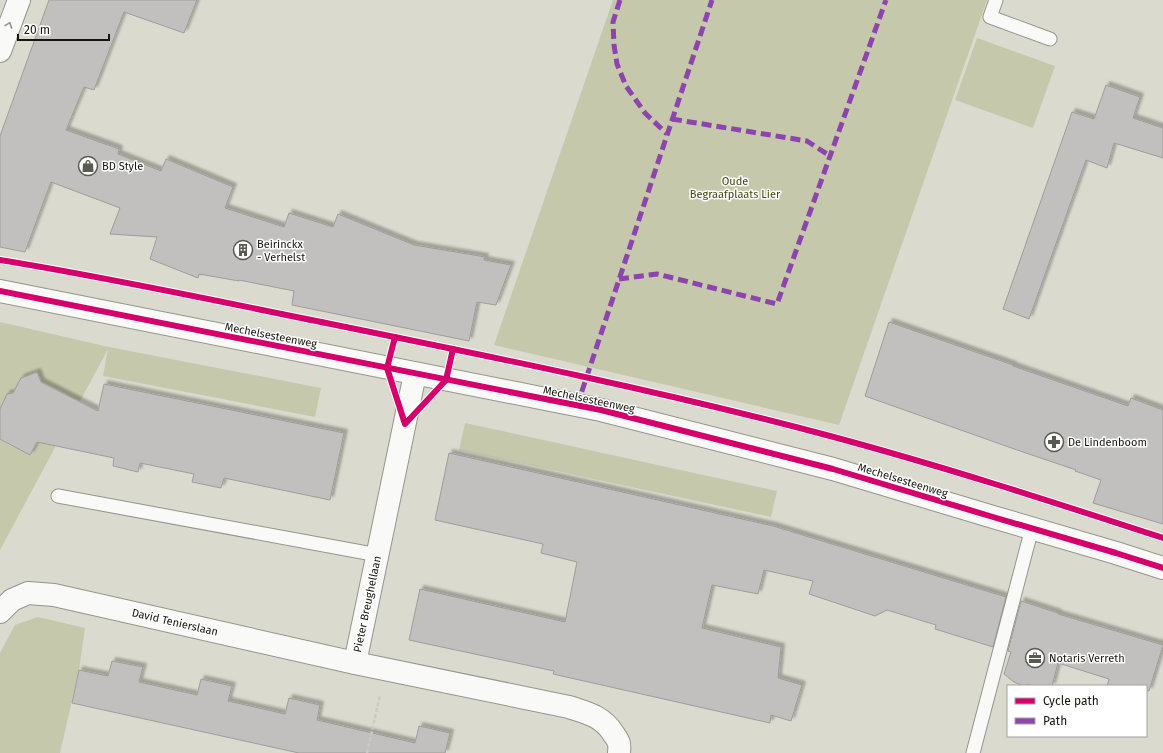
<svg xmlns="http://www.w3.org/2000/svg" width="1163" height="753" viewBox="0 0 1163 753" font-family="'Fira Sans',sans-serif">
  <defs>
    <filter id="shadow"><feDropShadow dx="3.5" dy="-3.5" stdDeviation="1" flood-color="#0004"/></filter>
  </defs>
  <rect width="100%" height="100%" fill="#dadbce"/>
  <g fill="#c5c8aa">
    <path d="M 613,0 L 987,0 L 839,425 L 494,345 Z"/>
    <path d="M 977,38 L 1055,66 L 1033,128 L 955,100 Z"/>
    <path d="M 0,322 L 109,347 L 321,388 L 315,417 L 103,376 L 108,349 L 0,550 Z"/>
    <path d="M 465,423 L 777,491 L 771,517 L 459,450 Z"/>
    <path d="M 38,617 L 85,628 L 79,670 L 60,753 L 0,753 L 0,653 L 15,625 Z"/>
  </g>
  <g fill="#c1c0bf" stroke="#9d9d9b" filter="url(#shadow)">
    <path d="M 49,0 L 197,0 L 184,33 L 124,12 L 94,90 L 84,87 L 66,130 L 119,149 L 118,154 L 161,171 L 166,159 L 233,187 L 225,208 L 284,227 L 289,213 L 333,227 L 338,214 L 414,245 L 485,257 L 484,260 L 511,265 L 496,305 L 477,302 L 469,341 L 292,305 L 294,291 L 239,280 L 239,281 L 199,274 L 198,278 L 150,259 L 157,237 L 110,234 L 120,208 L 51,182 L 25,252 L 0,247 L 0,136 Z"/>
    <path d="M 1106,85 L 1140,97 L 1133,118 L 1163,128 L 1163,158 L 1114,143 L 1107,168 L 1086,160 L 1029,319 L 1003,309 L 1072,112 L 1094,119 Z"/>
    <path d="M 889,322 L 1013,365 L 1013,366 L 1128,406 L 1131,398 L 1163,410 L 1163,524 L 1093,503 L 1101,480 L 1075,471 L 1076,470 L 1017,450 L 865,396 Z"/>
    <path d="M 37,372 L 41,382 L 98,411 L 104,384 L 344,433 L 330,500 L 224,478 L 221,488 L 192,482 L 194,474 L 140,463 L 138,472 L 113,466 L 114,458 L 37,442 L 30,455 L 0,439 L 0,409 L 7,394 L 13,393 L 21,378 Z"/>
    <path d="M 449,453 L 773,526 L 1006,597 L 993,647 L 935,629 L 936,625 L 887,610 L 875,616 L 809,594 L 813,581 L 764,570 L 758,594 L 712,585 L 702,628 L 781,647 L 778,678 L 802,685 L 791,721 L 771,715 L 770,723 L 553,674 L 554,671 L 409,640 L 420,589 L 565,622 L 577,562 L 541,553 L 543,544 L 435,520 Z"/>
    <path d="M 1021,601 L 1058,613 L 1058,614 L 1163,645 L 1149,691 L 1146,690 L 1146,686 L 1107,686 L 1109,679 L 1058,663 L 1052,686 L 1033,686 L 1029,685 L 1024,686 L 1014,682 L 1004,674 L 1011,652 L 1008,651 Z"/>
    <path d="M 112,661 L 143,667 L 139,682 L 197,695 L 201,679 L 232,686 L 228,701 L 285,714 L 289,698 L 320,705 L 317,720 L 415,743 L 419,726 L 450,733 L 445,753 L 299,753 L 72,703 L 79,670 L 108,676 Z"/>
  </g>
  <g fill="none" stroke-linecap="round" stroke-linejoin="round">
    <g stroke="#94958b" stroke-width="15">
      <g id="service">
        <path d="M 996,0 L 990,17 L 1050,39"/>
        <path d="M 58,496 L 378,555"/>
        <path d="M 973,753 L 1032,528"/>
      </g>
    </g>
    <g stroke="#94958b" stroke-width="24">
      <g id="minor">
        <path d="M 0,51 L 19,0"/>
        <path d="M 0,612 L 12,600 L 28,593 L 54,595 L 355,663 L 569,707 C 587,713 602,716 613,733 C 619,742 620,742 619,753"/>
        <path d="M 355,663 L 415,374"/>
      </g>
    </g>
    <g stroke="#94958b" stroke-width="24">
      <path id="tertiary" d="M 0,291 L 601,410 L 833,469 L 993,517 L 1116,553 L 1163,568"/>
    </g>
    <path stroke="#c9cac6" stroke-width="2.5" stroke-dasharray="4 2" stroke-linecap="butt" d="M 367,753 L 380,695"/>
    <use href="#service" stroke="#f9faf8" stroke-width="13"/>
    <use href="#minor" stroke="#f9faf8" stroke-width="22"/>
    <use href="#tertiary" stroke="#f9faf8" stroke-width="22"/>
    <g stroke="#8e44ad" stroke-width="5" stroke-dasharray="10 5" stroke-linecap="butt">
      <path d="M 620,0 L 613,22 L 614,45 L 617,64 L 626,86 L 645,113 L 667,134"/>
      <path d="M 672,119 L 807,141 L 830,156"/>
      <path d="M 619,279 L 657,274 L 777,304 L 886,0"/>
      <path d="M 577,406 L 712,0"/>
    </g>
    <g stroke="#fff" stroke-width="8">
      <g id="cycleway">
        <path d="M 0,260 C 111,278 221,302 331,324 C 498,358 665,392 830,436 C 942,466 1053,502 1163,538"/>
        <path d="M 0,291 L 601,410 L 833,469 L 993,517 L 1116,553 L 1163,568"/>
        <path d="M 395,337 L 387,368 L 405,424 L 446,380 L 453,349"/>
      </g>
    </g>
    <use href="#cycleway" stroke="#d6006c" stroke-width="6"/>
  </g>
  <defs><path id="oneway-chevron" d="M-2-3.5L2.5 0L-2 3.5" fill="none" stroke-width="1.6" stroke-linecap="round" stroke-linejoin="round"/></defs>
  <use stroke="#92938e" href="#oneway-chevron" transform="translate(9 25) rotate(-70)"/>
  <defs>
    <g id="shop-ring" transform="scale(1)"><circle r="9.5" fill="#fff" stroke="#595a50" stroke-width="1.5"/><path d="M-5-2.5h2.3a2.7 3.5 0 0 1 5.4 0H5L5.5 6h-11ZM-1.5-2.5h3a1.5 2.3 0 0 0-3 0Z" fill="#595a50"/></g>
    <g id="building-ring" transform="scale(1)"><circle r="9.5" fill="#fff" stroke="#595a50" stroke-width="1.5"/><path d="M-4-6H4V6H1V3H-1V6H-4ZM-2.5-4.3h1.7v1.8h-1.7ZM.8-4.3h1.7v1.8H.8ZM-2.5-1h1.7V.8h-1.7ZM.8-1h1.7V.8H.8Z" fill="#595a50"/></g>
    <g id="pharmacy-ring" transform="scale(1)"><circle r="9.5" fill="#fff" stroke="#595a50" stroke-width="1.5"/><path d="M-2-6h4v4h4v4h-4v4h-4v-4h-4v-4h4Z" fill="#595a50"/></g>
    <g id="office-ring" transform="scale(1)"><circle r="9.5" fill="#fff" stroke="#595a50" stroke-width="1.5"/><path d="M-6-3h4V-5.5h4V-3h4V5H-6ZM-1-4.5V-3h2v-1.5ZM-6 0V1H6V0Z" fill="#595a50"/></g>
  </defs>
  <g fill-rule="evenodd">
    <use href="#shop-ring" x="88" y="166"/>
    <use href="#building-ring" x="243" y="250"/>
    <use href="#pharmacy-ring" x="1054" y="442"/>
    <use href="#office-ring" x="1035" y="658"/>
  </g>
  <g text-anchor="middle" stroke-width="3" stroke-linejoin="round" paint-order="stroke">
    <g font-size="11" fill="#14150c" stroke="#fff" text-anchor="start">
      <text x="102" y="170">BD Style</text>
      <text x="257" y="248">Beirinckx<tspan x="257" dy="13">- Verhelst</tspan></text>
      <text x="1068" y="446">De Lindenboom</text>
      <text x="1049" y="662">Notaris Verreth</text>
    </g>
    <g font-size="11" fill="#424513" stroke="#fff">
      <text x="735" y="185">Oude<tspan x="735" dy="13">Begraafplaats Lier</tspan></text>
    </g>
    <g font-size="11" fill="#14150c" stroke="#fff">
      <text transform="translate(271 335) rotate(11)" y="4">Mechelsesteenweg</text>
      <text transform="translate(589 399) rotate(12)" y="4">Mechelsesteenweg</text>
      <text transform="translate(903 480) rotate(17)" y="4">Mechelsesteenweg</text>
      <text transform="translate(367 604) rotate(-78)" y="4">Pieter Breughellaan</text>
      <text transform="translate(175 622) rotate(13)" y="4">David Tenierslaan</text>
    </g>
  </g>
  <rect x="1007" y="685" width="140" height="52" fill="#ffffff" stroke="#a1a19e"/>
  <rect x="1015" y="698" width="20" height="6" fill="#d6006c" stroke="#a1a19e"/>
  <text x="1043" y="705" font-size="12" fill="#14150c">Cycle path</text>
  <rect x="1015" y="718" width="20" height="6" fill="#8e44ad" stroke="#a1a19e"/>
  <text x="1043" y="725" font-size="12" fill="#14150c">Path</text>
  <path d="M18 34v6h91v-6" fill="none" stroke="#14150c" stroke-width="2"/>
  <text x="24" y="34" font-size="12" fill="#14150c" stroke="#ffffff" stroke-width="3" paint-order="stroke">20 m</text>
</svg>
